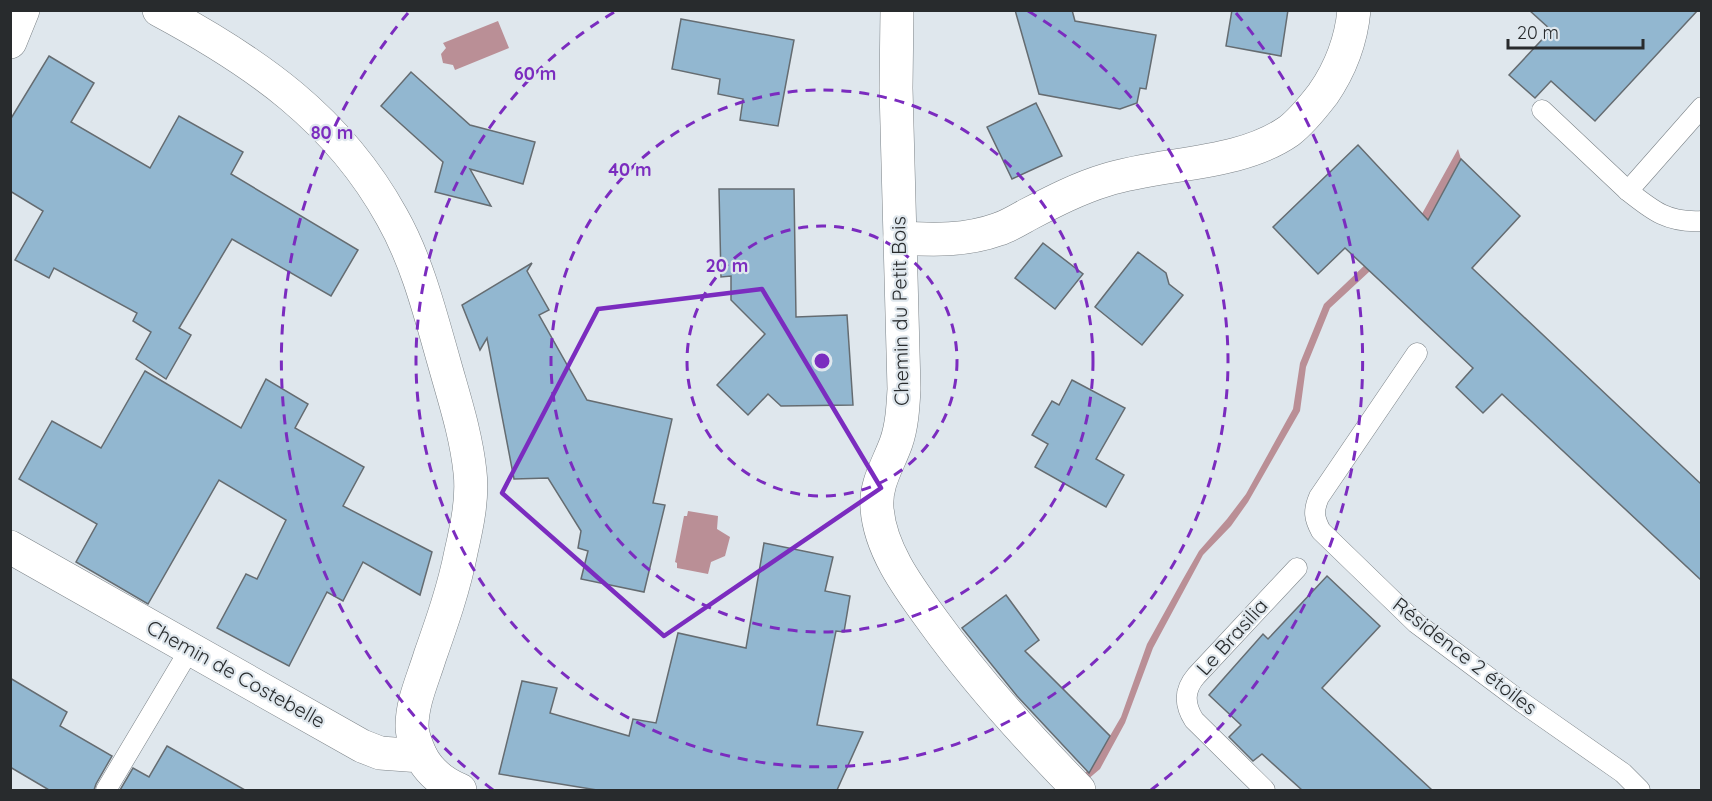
<svg xmlns="http://www.w3.org/2000/svg" width="1712" height="801" viewBox="0 0 1712 801" font-family="Quicksand,sans-serif">
  <rect width="100%" height="100%" fill="#dfe7ed"/>
  <g fill="#ba8f96">
    <path d="M 498,21 L 509,48 L 455,70 L 453,65 L 443,63 L 441,54 L 446,48 L 443,43 Z"/>
    <path d="M 1458,149 L 1461,159 L 1422,230 L 1370,271 L 1330,308 L 1306,367 L 1300,411 L 1248,502 L 1231,526 L 1203,555 L 1153,648 L 1125,723 L 1100,769 L 1087,780 L 1083,775 L 1093,765 L 1121,717 L 1147,644 L 1183,579 L 1199,551 L 1227,519 L 1246,494 L 1293,409 L 1300,363 L 1324,304 L 1366,264 L 1418,221 Z"/>
    <path d="M 688,511 L 718,516 L 717,529 L 730,537 L 725,556 L 711,562 L 708,574 L 677,568 L 677,563 L 675,562 L 684,516 L 687,516 Z"/>
  </g>
  <g fill="#92b7d0" stroke="#656c71" stroke-width="1.5">
    <path d="M 1015,10 L 1072,10 L 1075,21 L 1156,35 L 1146,89 L 1140,88 L 1137,103 L 1120,109 L 1039,94 Z"/>
    <path d="M 1232,10 L 1288,10 L 1281,56 L 1226,46 Z"/>
    <path d="M 1529,10 L 1698,10 L 1595,121 L 1551,81 L 1535,98 L 1509,75 L 1551,30 Z"/>
    <path d="M 681,19 L 794,40 L 778,126 L 740,120 L 743,99 L 718,94 L 720,79 L 672,69 Z"/>
    <path d="M 49,56 L 94,83 L 71,122 L 150,168 L 179,116 L 243,152 L 231,174 L 358,250 L 331,296 L 232,239 L 179,328 L 191,335 L 166,379 L 136,359 L 151,332 L 133,321 L 137,313 L 54,268 L 49,278 L 15,260 L 43,211 L 10,191 L 10,120 Z"/>
    <path d="M 411,72 L 470,125 L 535,142 L 523,184 L 470,169 L 491,206 L 435,192 L 443,162 L 381,106 Z"/>
    <path d="M 1036,103 L 1062,156 L 1012,179 L 987,127 Z"/>
    <path d="M 1358,145 L 1428,220 L 1461,159 L 1520,216 L 1472,268 L 1701,484 L 1701,580 L 1502,394 L 1483,413 L 1456,387 L 1473,368 L 1345,248 L 1318,274 L 1273,227 Z"/>
    <path d="M 719,189 L 794,189 L 796,317 L 847,315 L 853,405 L 781,406 L 768,394 L 748,415 L 717,385 L 765,334 L 731,300 L 731,276 L 721,277 Z"/>
    <path d="M 1043,243 L 1083,274 L 1055,309 L 1015,278 Z"/>
    <path d="M 1138,252 L 1166,273 L 1169,284 L 1183,295 L 1142,345 L 1095,307 Z"/>
    <path d="M 532,263 L 527,271 L 549,310 L 539,315 L 587,400 L 672,419 L 653,503 L 665,505 L 644,592 L 581,579 L 588,551 L 578,548 L 581,531 L 548,478 L 514,479 L 487,338 L 480,350 L 462,305 Z"/>
    <path d="M 145,371 L 241,428 L 266,379 L 308,404 L 295,428 L 364,467 L 343,506 L 432,552 L 420,595 L 363,562 L 343,601 L 327,592 L 289,666 L 217,628 L 246,574 L 257,579 L 286,520 L 219,480 L 148,604 L 76,562 L 97,524 L 19,479 L 52,421 L 101,448 Z"/>
    <path d="M 1072,380 L 1125,408 L 1096,459 L 1124,475 L 1106,507 L 1035,467 L 1048,444 L 1032,435 L 1052,401 L 1059,405 Z"/>
    <path d="M 764,543 L 833,557 L 825,591 L 850,596 L 844,632 L 836,631 L 817,725 L 863,732 L 837,790 L 597,790 L 499,774 L 522,681 L 557,688 L 550,713 L 629,736 L 633,719 L 656,723 L 678,633 L 746,648 Z"/>
    <path d="M 1327,576 L 1380,626 L 1322,688 L 1432,790 L 1302,790 L 1262,754 L 1253,761 L 1229,737 L 1241,725 L 1209,695 L 1263,634 L 1268,639 Z"/>
    <path d="M 1006,595 L 1039,640 L 1025,651 L 1110,736 L 1089,773 L 1017,696 L 962,628 Z"/>
    <path d="M 10,678 L 67,712 L 60,726 L 112,756 L 96,784 L 94,790 L 49,790 L 10,767 Z"/>
    <path d="M 167,746 L 245,790 L 120,790 L 133,768 L 149,777 Z"/>
  </g>
  <g fill="none" stroke-linecap="round" stroke-linejoin="round">
    <g stroke="#7b8287" stroke-width="21">
      <g id="service">
        <path d="M 1702,107 L 1628,191 C 1653,211 1668,223 1702,221"/>
        <path d="M 1542,110 L 1628,191"/>
        <path d="M 1417,353 L 1319,497 C 1313,511 1314,518 1321,531 L 1416,623 L 1523,703 L 1623,773 L 1640,790"/>
        <path d="M 106,790 L 190,649"/>
        <path d="M 1265,790 L 1194,720 C 1184,704 1184,690 1196,676 L 1297,568"/>
      </g>
    </g>
    <g stroke="#7b8287" stroke-width="34">
      <g id="minor">
        <path d="M 159,10 C 256,62 338,119 392,217 C 417,261 430,313 444,362 C 454,398 466,434 470,472 C 473,498 467,526 461,552 C 454,588 442,622 430,656 C 423,679 412,702 412,726 C 412,736 417,747 421,756"/>
        <path d="M 897,10 L 896,88 L 904,389 C 903,407 902,426 896,443 C 888,465 875,484 877,508 C 880,550 909,588 933,621 C 977,682 1027,737 1079,790"/>
        <path d="M 10,42 L 23,10"/>
        <path d="M 900,238 C 933,240 966,241 999,229 C 1008,226 1018,220 1027,215 C 1052,202 1079,188 1106,180 C 1163,162 1239,166 1289,131 C 1302,121 1313,107 1323,94 C 1341,68 1351,42 1354,10"/>
        <path d="M 10,547 L 362,746 L 380,753 L 421,756 C 430,773 443,783 460,790"/>
      </g>
    </g>
    <use href="#service" stroke="#fff" stroke-width="20"/>
    <use href="#minor" stroke="#fff" stroke-width="33"/>
  </g>
  <path fill="none" stroke="#7b2cbf" stroke-width="4.5" stroke-linejoin="round" d="M 762,289 L 881,488 L 664,636 L 502,493 L 598,309 Z"/>
  <g fill="none" stroke="#7b2cbf" stroke-width="3" stroke-dasharray="10 8">
    <circle cx="822" cy="361" r="135"/>
    <circle cx="822" cy="361" r="271"/>
    <path d="M1028 11A406 406 0 1 1 616 11"/>
    <path d="M493 790A541 541 0 0 1 408 13M1236 13A541 541 0 0 1 1151 790"/>
  </g>
  <g text-anchor="middle" stroke-width="4.5" stroke-linejoin="round" paint-order="stroke">
    <g font-size="20" fill="#282b2d" stroke="#dfe7ed">
      <text transform="translate(900 311) rotate(-91)" y="7">Chemin du Petit Bois</text>
      <text transform="translate(1232 637) rotate(-48)" y="7">Le Brasilia</text>
      <text transform="translate(1465 656) rotate(38)" y="7">Résidence 2 étoiles</text>
      <text transform="translate(236 674) rotate(29)" y="7">Chemin de Costebelle</text>
    </g>
  </g>
  <circle cx="822" cy="361" r="9" fill="#7b2cbf" stroke="#dfe7ed" stroke-width="3"/>
  <g font-size="18" text-anchor="middle" font-weight="bold" fill="#7b2cbf" stroke="#dfe7ed" stroke-width="4.5" stroke-linejoin="round" paint-order="stroke">
    <text x="535" y="80">60 m</text>
    <text x="332" y="139">80 m</text>
    <text x="630" y="176">40 m</text>
    <text x="727" y="272">20 m</text>
  </g>
  <rect width="1712" height="801" fill="none" stroke="#282b2d" stroke-width="24"/>
  <path d="M1508 39v9h135v-9" fill="none" stroke="#282b2d" stroke-width="3"/>
  <text x="1517" y="39" font-size="18" fill="#282b2d" stroke="#dfe7ed" stroke-width="4.5" paint-order="stroke">20 m</text>
</svg>
